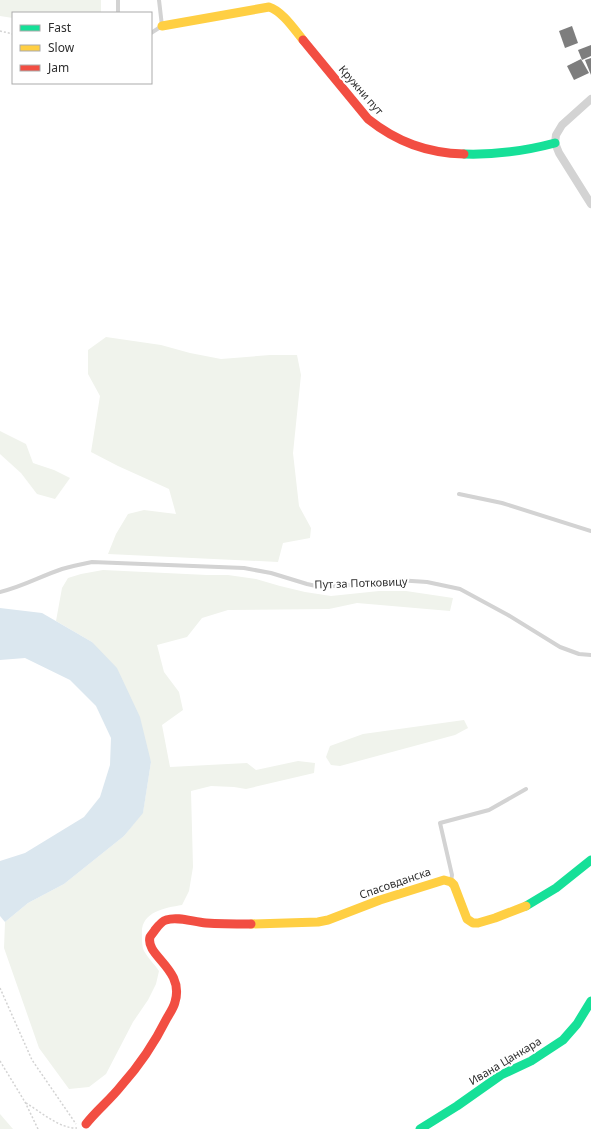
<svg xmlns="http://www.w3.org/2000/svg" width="591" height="1129" viewBox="0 0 591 1129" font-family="'Noto Sans',sans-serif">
  <rect width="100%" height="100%" fill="#fff"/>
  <g fill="#f0f3ec">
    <path d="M 0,0 L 101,0 L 101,13 L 13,13 L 13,18 L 0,16 Z"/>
    <path d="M 106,337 L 161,345 L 190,353 L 221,359 L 270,355 L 297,355 L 301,375 L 293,453 L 299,506 L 311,528 L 310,538 L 283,543 L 278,562 L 108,554 L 116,534 L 128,514 L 144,510 L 176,514 L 169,489 L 118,466 L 91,452 L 100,396 L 88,374 L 88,350 Z"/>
    <path d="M 0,431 L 26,444 L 33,463 L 54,470 L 70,478 L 55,499 L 37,494 L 21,473 L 0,454 Z"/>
    <path d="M 103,570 L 207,575 L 228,575 L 256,579 L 280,586 L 305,592 L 331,596 L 379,591 L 406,591 L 453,598 L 450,611 L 357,603 L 329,609 L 228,610 L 202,618 L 187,637 L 157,645 L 164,672 L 179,692 L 183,710 L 162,725 L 170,767 L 247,763 L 256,770 L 298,761 L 315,763 L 314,773 L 246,789 L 234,787 L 211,786 L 191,791 L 193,867 L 189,891 L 182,905 C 164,908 140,912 142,935 C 142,940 142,947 144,951 C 148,958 155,965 159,971 L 156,984 L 148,1000 L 133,1022 L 106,1074 L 89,1087 L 69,1089 L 39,1048 L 4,948 L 5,922 L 28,903 L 64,884 L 124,836 L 143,812 L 151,762 L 92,642 L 56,621 L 62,588 L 68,578 L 81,574 Z"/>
    <path d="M 464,720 L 468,728 L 455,735 L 340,766 L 331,765 L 326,757 L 330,746 L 363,734 Z"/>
    <path d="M 0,1114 L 13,1129 L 0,1129 Z"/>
  </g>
  <path fill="#dbe7ef" d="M 0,608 L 42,613 L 92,642 L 117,668 L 140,717 L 151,762 L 143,813 L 124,836 L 64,884 L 28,903 L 5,922 L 0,916 L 0,861 L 25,853 L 84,817 L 100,797 L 110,765 L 111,738 L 96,706 L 70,680 L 25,658 L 0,660 Z"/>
  <g fill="#7e7e7e">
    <path d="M 572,26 L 578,43 L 565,48 L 559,31 Z"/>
    <path d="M 591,45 L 591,56 L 582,60 L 578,50 Z"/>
    <path d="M 591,58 L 591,75 L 585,60 Z"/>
    <path d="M 581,59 L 589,73 L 574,80 L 567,66 Z"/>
  </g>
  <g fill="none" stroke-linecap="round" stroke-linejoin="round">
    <g stroke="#d3d3d3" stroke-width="1.5" stroke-dasharray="2 2" stroke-linecap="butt">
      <path d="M 0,31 L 13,34"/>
      <path d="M 0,988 L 32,1060 L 76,1124"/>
      <path d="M 0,1061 L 25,1102 L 38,1129"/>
      <path d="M 26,1103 C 41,1112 60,1129 77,1128"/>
    </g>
    <g stroke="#d3d3d3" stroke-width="4">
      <path d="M 118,0 L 118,13"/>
      <path d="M 151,33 L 162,26 L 159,0"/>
      <path d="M 459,494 L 502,503 L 591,531"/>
      <path d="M 0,592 C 22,587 41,576 62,569 C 72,566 82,564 92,562 L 244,568 L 271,573 L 307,584 L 316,586 L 340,586 L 397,580 L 427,582 L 460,589 L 508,615 L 560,647 L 579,654 L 591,655"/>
      <path d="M 451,881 L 452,875 L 440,823 L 489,810 L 526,789"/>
    </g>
    <path stroke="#d3d3d3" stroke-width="8" d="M 591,99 L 562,125 L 556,135 L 555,143 L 559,153 L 591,204"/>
    <g stroke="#16e098" stroke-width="9">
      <path d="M 464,154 C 495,155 525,151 555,143"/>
      <path d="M 526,906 L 556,888 L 591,860"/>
      <path d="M 420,1129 L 457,1106 L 501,1075 L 531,1061 L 563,1040 L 577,1024 L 591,1001"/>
    </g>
    <g stroke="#ffcf43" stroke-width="9">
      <path d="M 162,26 L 269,7 C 282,11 294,29 303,40"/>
      <path d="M 251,924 L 318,922 L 328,920 L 380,900 L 444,880 L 451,882 L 454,885 L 467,919 L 473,923 L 478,923 L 495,918 L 526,906"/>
    </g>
    <g stroke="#f24e42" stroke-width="9">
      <path d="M 303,40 L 368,119 C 397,142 427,153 464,154"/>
      <path d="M 86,1124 C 97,1110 110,1100 121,1086 C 139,1066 155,1042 167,1018 C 170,1013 174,1007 175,1002 C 185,969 145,956 150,937 C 151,935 154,932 155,930 C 158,926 162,921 166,920 C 178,916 193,922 206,923 C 221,924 236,924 251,924"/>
    </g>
  </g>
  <g text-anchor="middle" stroke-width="4" stroke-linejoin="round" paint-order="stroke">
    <g font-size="11" fill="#2e2e2e" stroke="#fff">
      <text transform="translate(361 90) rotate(49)" y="4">Кружни пут</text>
      <text transform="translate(361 583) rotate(-2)" y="4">Пут за Потковицу</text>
      <text transform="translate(395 883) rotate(-19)" y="4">Спасовданска</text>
      <text transform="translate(505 1061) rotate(-31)" y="4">Ивана Цанкара</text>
    </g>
  </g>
  <rect x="12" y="12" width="140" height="72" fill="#ffffff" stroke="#ababab"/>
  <rect x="20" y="25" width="20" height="6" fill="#16e098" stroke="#ababab"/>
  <text x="48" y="32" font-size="12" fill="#2e2e2e">Fast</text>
  <rect x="20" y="45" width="20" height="6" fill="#ffcf43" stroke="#ababab"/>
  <text x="48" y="52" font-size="12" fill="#2e2e2e">Slow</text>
  <rect x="20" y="65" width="20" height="6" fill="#f24e42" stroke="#ababab"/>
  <text x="48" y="72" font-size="12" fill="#2e2e2e">Jam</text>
</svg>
